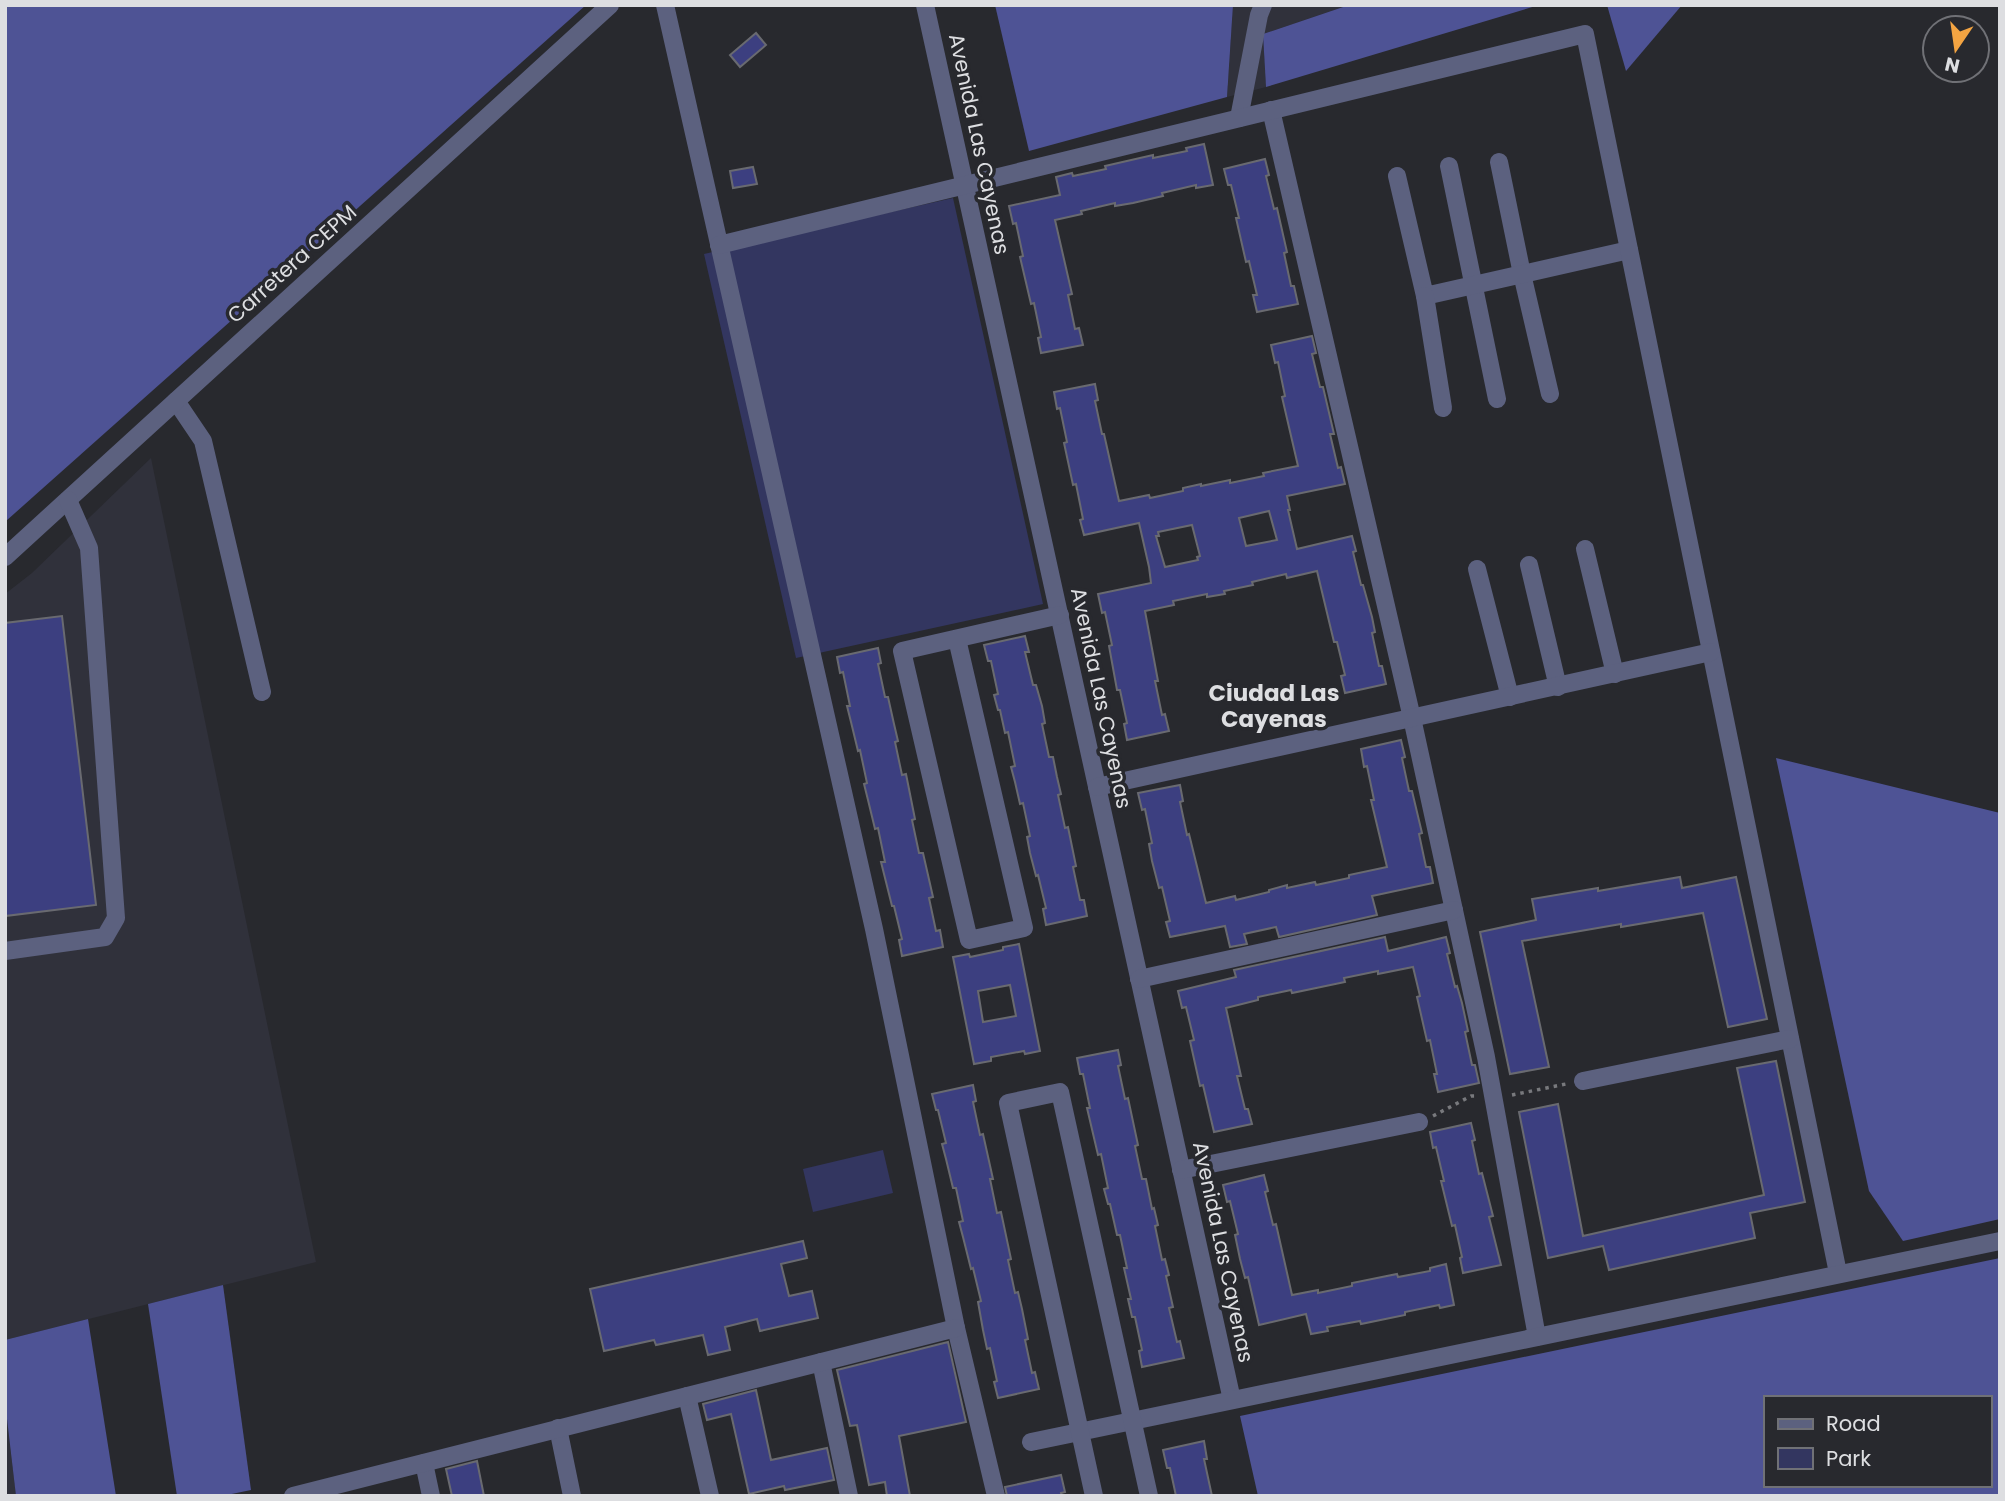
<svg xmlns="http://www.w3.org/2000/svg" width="2005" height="1501" viewBox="0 0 2005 1501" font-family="Poppins,sans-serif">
  <rect width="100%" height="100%" fill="#28292e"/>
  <g fill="#30313b">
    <path d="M 1233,5 L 1349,5 L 1263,34 L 1266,87 L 1227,97 Z"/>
    <path d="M 151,458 L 316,1262 L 5,1340 L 5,594 L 32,573 Z"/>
    <path d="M 5,1402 L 16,1496 L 5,1496 Z"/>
  </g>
  <g fill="#333660">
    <path d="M 953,198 L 1043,604 L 796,658 L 704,254 Z"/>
    <path d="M 883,1150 L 893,1193 L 813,1212 L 803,1169 Z"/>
  </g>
  <g fill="#4e5395" fill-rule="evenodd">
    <path d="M 5,5 L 586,5 L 6,521 Z"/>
    <path d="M 995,5 L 1233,5 L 1227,97 L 1029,151 Z"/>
    <path d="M 1349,5 L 1539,5 L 1266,87 L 1263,34 Z"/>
    <path d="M 1607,5 L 1682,5 L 1626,71 Z"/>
    <path d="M 1776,758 L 2000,813 L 2000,1219 L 1903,1241 L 1869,1191 Z"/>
    <path d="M 2000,1258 L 2000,1496 L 1258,1496 L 1240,1416 ZM 1765,1398 L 1989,1398 L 1989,1485 L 1765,1485 Z"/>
    <path d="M 223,1285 L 251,1490 L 222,1496 L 177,1496 L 148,1304 Z"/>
    <path d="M 88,1319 L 116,1496 L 16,1496 L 5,1402 L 5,1340 Z"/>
  </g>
  <g fill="#3c3f80" stroke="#696a70" stroke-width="2" fill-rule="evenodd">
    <path d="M 756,33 L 766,45 L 740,67 L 730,55 Z"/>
    <path d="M 1204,144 L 1213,185 L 1196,188 L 1196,185 L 1162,193 L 1163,196 L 1133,203 L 1115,206 L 1115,203 L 1081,211 L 1082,214 L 1055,220 L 1072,294 L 1068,295 L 1075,329 L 1079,328 L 1083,345 L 1041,353 L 1038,338 L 1041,337 L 1034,303 L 1031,304 L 1020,257 L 1023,256 L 1016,223 L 1013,224 L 1009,206 L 1060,195 L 1056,177 L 1072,173 L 1073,176 L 1106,169 L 1105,166 L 1153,155 L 1153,158 L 1187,151 L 1186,148 Z"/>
    <path d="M 1265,159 L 1269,175 L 1266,176 L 1274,209 L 1277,208 L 1287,252 L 1284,253 L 1291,286 L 1294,286 L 1298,304 L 1257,312 L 1253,295 L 1257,295 L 1249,261 L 1246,262 L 1236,218 L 1239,218 L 1231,185 L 1228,185 L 1224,169 Z"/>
    <path d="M 753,167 L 757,184 L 733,188 L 730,171 Z"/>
    <path d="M 1312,336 L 1316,353 L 1312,354 L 1320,387 L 1323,387 L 1334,434 L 1330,434 L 1338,468 L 1341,467 L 1345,484 L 1287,496 L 1290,510 L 1288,510 L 1297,549 L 1352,536 L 1356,551 L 1353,552 L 1361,585 L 1363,585 L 1372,617 L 1375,632 L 1372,633 L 1379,666 L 1382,666 L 1386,684 L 1345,693 L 1341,676 L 1345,675 L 1337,642 L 1334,642 L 1317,571 L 1287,578 L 1286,574 L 1252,582 L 1253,585 L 1224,591 L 1225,594 L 1207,597 L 1207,594 L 1173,601 L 1174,605 L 1145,611 L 1158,681 L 1155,681 L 1162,715 L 1165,714 L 1169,731 L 1127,740 L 1124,724 L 1127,723 L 1120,690 L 1117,690 L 1109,646 L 1112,645 L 1105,612 L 1102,613 L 1098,594 L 1151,583 L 1149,567 L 1139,523 L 1084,535 L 1080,520 L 1083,519 L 1076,484 L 1073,485 L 1064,443 L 1067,442 L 1060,408 L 1057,409 L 1054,392 L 1095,384 L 1098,400 L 1095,401 L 1102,434 L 1104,434 L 1119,501 L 1149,495 L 1150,498 L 1183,491 L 1183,488 L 1201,484 L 1201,486 L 1230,480 L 1230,483 L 1264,476 L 1263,473 L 1298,466 L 1282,397 L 1285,396 L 1278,362 L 1275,363 L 1271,345 ZM 1269,511 L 1277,540 L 1246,546 L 1239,518 ZM 1192,525 L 1200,556 L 1197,557 L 1198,560 L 1165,567 L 1156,536 L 1159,536 L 1158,532 Z"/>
    <path d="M 62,616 L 96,905 L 5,916 L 5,623 Z"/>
    <path d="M 1025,636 L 1029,652 L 1025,652 L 1033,685 L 1036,685 L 1042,706 L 1045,723 L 1042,724 L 1049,757 L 1053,757 L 1057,777 L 1061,794 L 1058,795 L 1065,828 L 1068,827 L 1076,866 L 1073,867 L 1080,900 L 1084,900 L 1087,916 L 1046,925 L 1043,909 L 1046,908 L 1038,875 L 1036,876 L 1030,853 L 1027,837 L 1030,836 L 1023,803 L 1020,804 L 1015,782 L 1011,767 L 1015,766 L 1008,732 L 1005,733 L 1000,710 L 998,710 L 994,695 L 998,694 L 991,661 L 988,661 L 984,645 Z"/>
    <path d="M 878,648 L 881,663 L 878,664 L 885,697 L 888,697 L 894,724 L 898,741 L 895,742 L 902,775 L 906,774 L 915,819 L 912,820 L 919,853 L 923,853 L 933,897 L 929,898 L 936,931 L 940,930 L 943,947 L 902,956 L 899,940 L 902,939 L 894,906 L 892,906 L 881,862 L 885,862 L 878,828 L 875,829 L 868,800 L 864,784 L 867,783 L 860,750 L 858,751 L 851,722 L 847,706 L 850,706 L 843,672 L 840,673 L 837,657 Z"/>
    <path d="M 1401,740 L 1405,757 L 1402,758 L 1409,791 L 1412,791 L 1422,833 L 1419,834 L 1426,867 L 1430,867 L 1433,883 L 1372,896 L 1377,915 L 1279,937 L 1276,927 L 1244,934 L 1247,944 L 1230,947 L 1225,926 L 1170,937 L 1166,922 L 1170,921 L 1162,887 L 1159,888 L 1152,861 L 1149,844 L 1152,843 L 1145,809 L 1142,810 L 1138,793 L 1180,785 L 1183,801 L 1180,802 L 1187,835 L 1189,834 L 1206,903 L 1235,896 L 1236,900 L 1269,892 L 1269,890 L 1287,885 L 1287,888 L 1315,882 L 1316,885 L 1349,878 L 1349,875 L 1387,867 L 1371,800 L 1374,800 L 1367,766 L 1364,767 L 1361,749 Z"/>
    <path d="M 1680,877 L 1682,888 L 1736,877 L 1767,1019 L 1728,1027 L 1703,913 L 1621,927 L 1621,924 L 1522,941 L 1549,1067 L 1510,1074 L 1480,932 L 1536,920 L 1532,899 L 1598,888 L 1598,891 Z"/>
    <path d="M 1385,937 L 1388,951 L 1446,937 L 1450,953 L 1447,954 L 1455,987 L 1457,986 L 1462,1003 L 1468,1031 L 1465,1032 L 1472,1065 L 1475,1065 L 1479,1083 L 1438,1092 L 1434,1074 L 1437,1074 L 1430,1040 L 1427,1041 L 1417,997 L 1420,996 L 1413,967 L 1378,974 L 1378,971 L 1344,978 L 1345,982 L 1292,993 L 1291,990 L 1258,997 L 1258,1000 L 1226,1008 L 1241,1076 L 1237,1076 L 1245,1109 L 1248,1109 L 1252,1124 L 1214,1132 L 1203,1085 L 1200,1086 L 1190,1041 L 1194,1040 L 1186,1007 L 1182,1008 L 1178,991 L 1236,977 L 1234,970 Z"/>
    <path d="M 1019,944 L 1040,1051 L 1025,1054 L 1024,1051 L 991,1057 L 991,1061 L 974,1064 L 953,957 L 969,954 L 970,957 L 1003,950 L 1003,947 ZM 1010,985 L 1016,1016 L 983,1022 L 978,991 Z"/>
    <path d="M 1118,1050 L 1121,1065 L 1118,1066 L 1125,1099 L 1128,1098 L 1138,1145 L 1135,1146 L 1142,1179 L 1146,1179 L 1152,1209 L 1154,1208 L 1158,1225 L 1155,1226 L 1162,1260 L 1165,1259 L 1169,1275 L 1166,1276 L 1173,1307 L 1169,1308 L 1177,1342 L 1180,1341 L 1184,1358 L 1142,1367 L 1139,1351 L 1142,1350 L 1135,1317 L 1132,1317 L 1128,1299 L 1131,1299 L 1124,1268 L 1127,1268 L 1120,1235 L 1117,1235 L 1110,1204 L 1108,1204 L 1104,1189 L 1108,1188 L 1101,1154 L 1098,1155 L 1087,1108 L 1090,1108 L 1083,1074 L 1080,1074 L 1077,1058 Z"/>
    <path d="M 1776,1061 L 1805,1202 L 1750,1213 L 1755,1238 L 1609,1270 L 1603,1246 L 1548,1258 L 1519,1112 L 1558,1104 L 1583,1236 L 1764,1195 L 1737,1068 Z"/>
    <path d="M 973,1085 L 976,1101 L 973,1102 L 980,1135 L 983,1134 L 993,1179 L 990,1179 L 997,1213 L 1001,1212 L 1011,1259 L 1008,1260 L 1015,1293 L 1018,1292 L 1022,1309 L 1028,1339 L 1025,1340 L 1032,1373 L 1035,1372 L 1039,1389 L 998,1398 L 994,1382 L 997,1381 L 990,1348 L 987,1349 L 983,1330 L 978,1302 L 981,1301 L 973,1268 L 971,1269 L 963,1237 L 959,1222 L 963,1221 L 956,1188 L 953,1188 L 946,1159 L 942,1144 L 946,1143 L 938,1110 L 936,1110 L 932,1094 Z"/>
    <path d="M 1471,1123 L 1475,1140 L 1472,1141 L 1479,1174 L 1482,1173 L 1493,1216 L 1489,1217 L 1501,1265 L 1463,1273 L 1460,1258 L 1462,1257 L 1455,1225 L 1452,1226 L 1443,1189 L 1441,1181 L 1444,1181 L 1436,1147 L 1433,1148 L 1430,1132 Z"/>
    <path d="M 1264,1175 L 1268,1191 L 1265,1192 L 1273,1225 L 1276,1224 L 1292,1295 L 1318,1290 L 1318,1293 L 1352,1286 L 1352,1283 L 1397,1274 L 1398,1277 L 1430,1271 L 1430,1268 L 1446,1264 L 1454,1305 L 1440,1308 L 1439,1305 L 1405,1312 L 1405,1315 L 1361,1324 L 1360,1321 L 1327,1327 L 1328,1331 L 1311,1334 L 1306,1314 L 1259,1325 L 1248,1277 L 1245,1278 L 1240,1259 L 1235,1235 L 1238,1234 L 1230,1201 L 1227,1202 L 1223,1185 Z"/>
    <path d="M 803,1241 L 807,1258 L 781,1264 L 789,1296 L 812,1291 L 818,1318 L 760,1331 L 757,1319 L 725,1327 L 730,1350 L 708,1355 L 703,1335 L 656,1345 L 654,1340 L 604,1351 L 590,1289 Z"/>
    <path d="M 948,1342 L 966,1422 L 899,1436 L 910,1496 L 887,1496 L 885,1482 L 869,1485 L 857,1425 L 850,1426 L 837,1370 Z"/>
    <path d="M 756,1390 L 771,1460 L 827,1448 L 834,1480 L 785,1490 L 784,1486 L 749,1494 L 731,1414 L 707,1420 L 703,1404 Z"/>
    <path d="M 1204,1441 L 1207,1459 L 1204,1459 L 1212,1496 L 1176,1496 L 1170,1468 L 1167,1468 L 1163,1450 Z"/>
    <path d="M 477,1461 L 484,1496 L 452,1496 L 446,1469 Z"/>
    <path d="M 1061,1475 L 1065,1492 L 1061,1493 L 1062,1496 L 1007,1496 L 1005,1487 Z"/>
  </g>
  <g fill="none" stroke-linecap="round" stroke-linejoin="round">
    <g stroke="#78797d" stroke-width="3.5" stroke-dasharray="3.5 5" stroke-linecap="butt">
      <path d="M 1512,1095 L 1566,1084"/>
      <path d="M 1433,1116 L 1471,1096 L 1476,1096"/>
    </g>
    <g stroke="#5c617f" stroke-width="18">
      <path d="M 665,5 L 874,929 L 956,1328 L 996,1496"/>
      <path d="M 925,5 L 1232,1400"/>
      <path d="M 1271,110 L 1412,718 L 1486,1057 L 1537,1337"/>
      <path d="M 1239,118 L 1259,15 L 1263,5"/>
      <path d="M 1499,162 L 1522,274 L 1550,394"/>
      <path d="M 1449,166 L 1497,399"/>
      <path d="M 1397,176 L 1425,296 L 1629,250"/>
      <path d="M 719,245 L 1585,34 L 1838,1273"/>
      <path d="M 1425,296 L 1443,408"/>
      <path d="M 176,401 L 203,441 L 262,692"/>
      <path d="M 1585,549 L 1615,674"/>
      <path d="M 5,557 L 610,5"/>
      <path d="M 1529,565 L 1558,687"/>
      <path d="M 1477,569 L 1510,697"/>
      <path d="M 957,639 L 1024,928 L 969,940 L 902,651 L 1060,615"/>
      <path d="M 1097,787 L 1711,652"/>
      <path d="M 5,951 L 105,937 L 116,918 L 89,548 L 68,500"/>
      <path d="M 1139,979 L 1454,910"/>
      <path d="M 1583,1081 L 1790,1039"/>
      <path d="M 1181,1170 L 1419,1122"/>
      <path d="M 821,1362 L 849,1496"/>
      <path d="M 687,1396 L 710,1496"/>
      <path d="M 558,1428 L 572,1496"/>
      <path d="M 1031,1442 L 2000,1241"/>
      <path d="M 424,1463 L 431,1496"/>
      <path d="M 293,1496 L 956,1328"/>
      <path d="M 1094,1496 L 1008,1103 L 1060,1092 L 1149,1496"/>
    </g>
  </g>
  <g text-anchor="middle" stroke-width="7" stroke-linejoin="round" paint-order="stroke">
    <g font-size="21" fill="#dddee1" stroke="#28292e">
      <text transform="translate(979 144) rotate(78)" y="7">Avenida Las Cayenas</text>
      <text transform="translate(292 264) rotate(-42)" y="7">Carretera CEPM</text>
      <text transform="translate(1101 698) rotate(78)" y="7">Avenida Las Cayenas</text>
      <text transform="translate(1223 1252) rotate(78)" y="7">Avenida Las Cayenas</text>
    </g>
    <g font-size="23" font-weight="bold" fill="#dddee1" stroke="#28292e">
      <text x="1274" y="701">Ciudad Las<tspan x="1274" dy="26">Cayenas</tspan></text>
    </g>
  </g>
  <rect width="2005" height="1501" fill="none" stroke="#dddee1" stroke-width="14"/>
  <rect x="1764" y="1396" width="228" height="91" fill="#28292e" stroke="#707176" stroke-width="2"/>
  <rect x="1778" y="1419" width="35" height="10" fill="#5c617f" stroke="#707176" stroke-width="2"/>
  <text x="1826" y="1431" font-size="21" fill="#dddee1">Road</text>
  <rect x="1778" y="1448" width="35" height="21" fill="#333660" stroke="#707176" stroke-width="2"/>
  <text x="1826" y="1466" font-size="21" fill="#dddee1">Park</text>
  <g transform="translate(1956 49) rotate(193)"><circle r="33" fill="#28292e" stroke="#707176" stroke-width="2"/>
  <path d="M0-5L12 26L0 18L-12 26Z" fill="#f3a442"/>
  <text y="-10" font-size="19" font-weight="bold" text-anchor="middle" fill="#dddee1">N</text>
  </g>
</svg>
